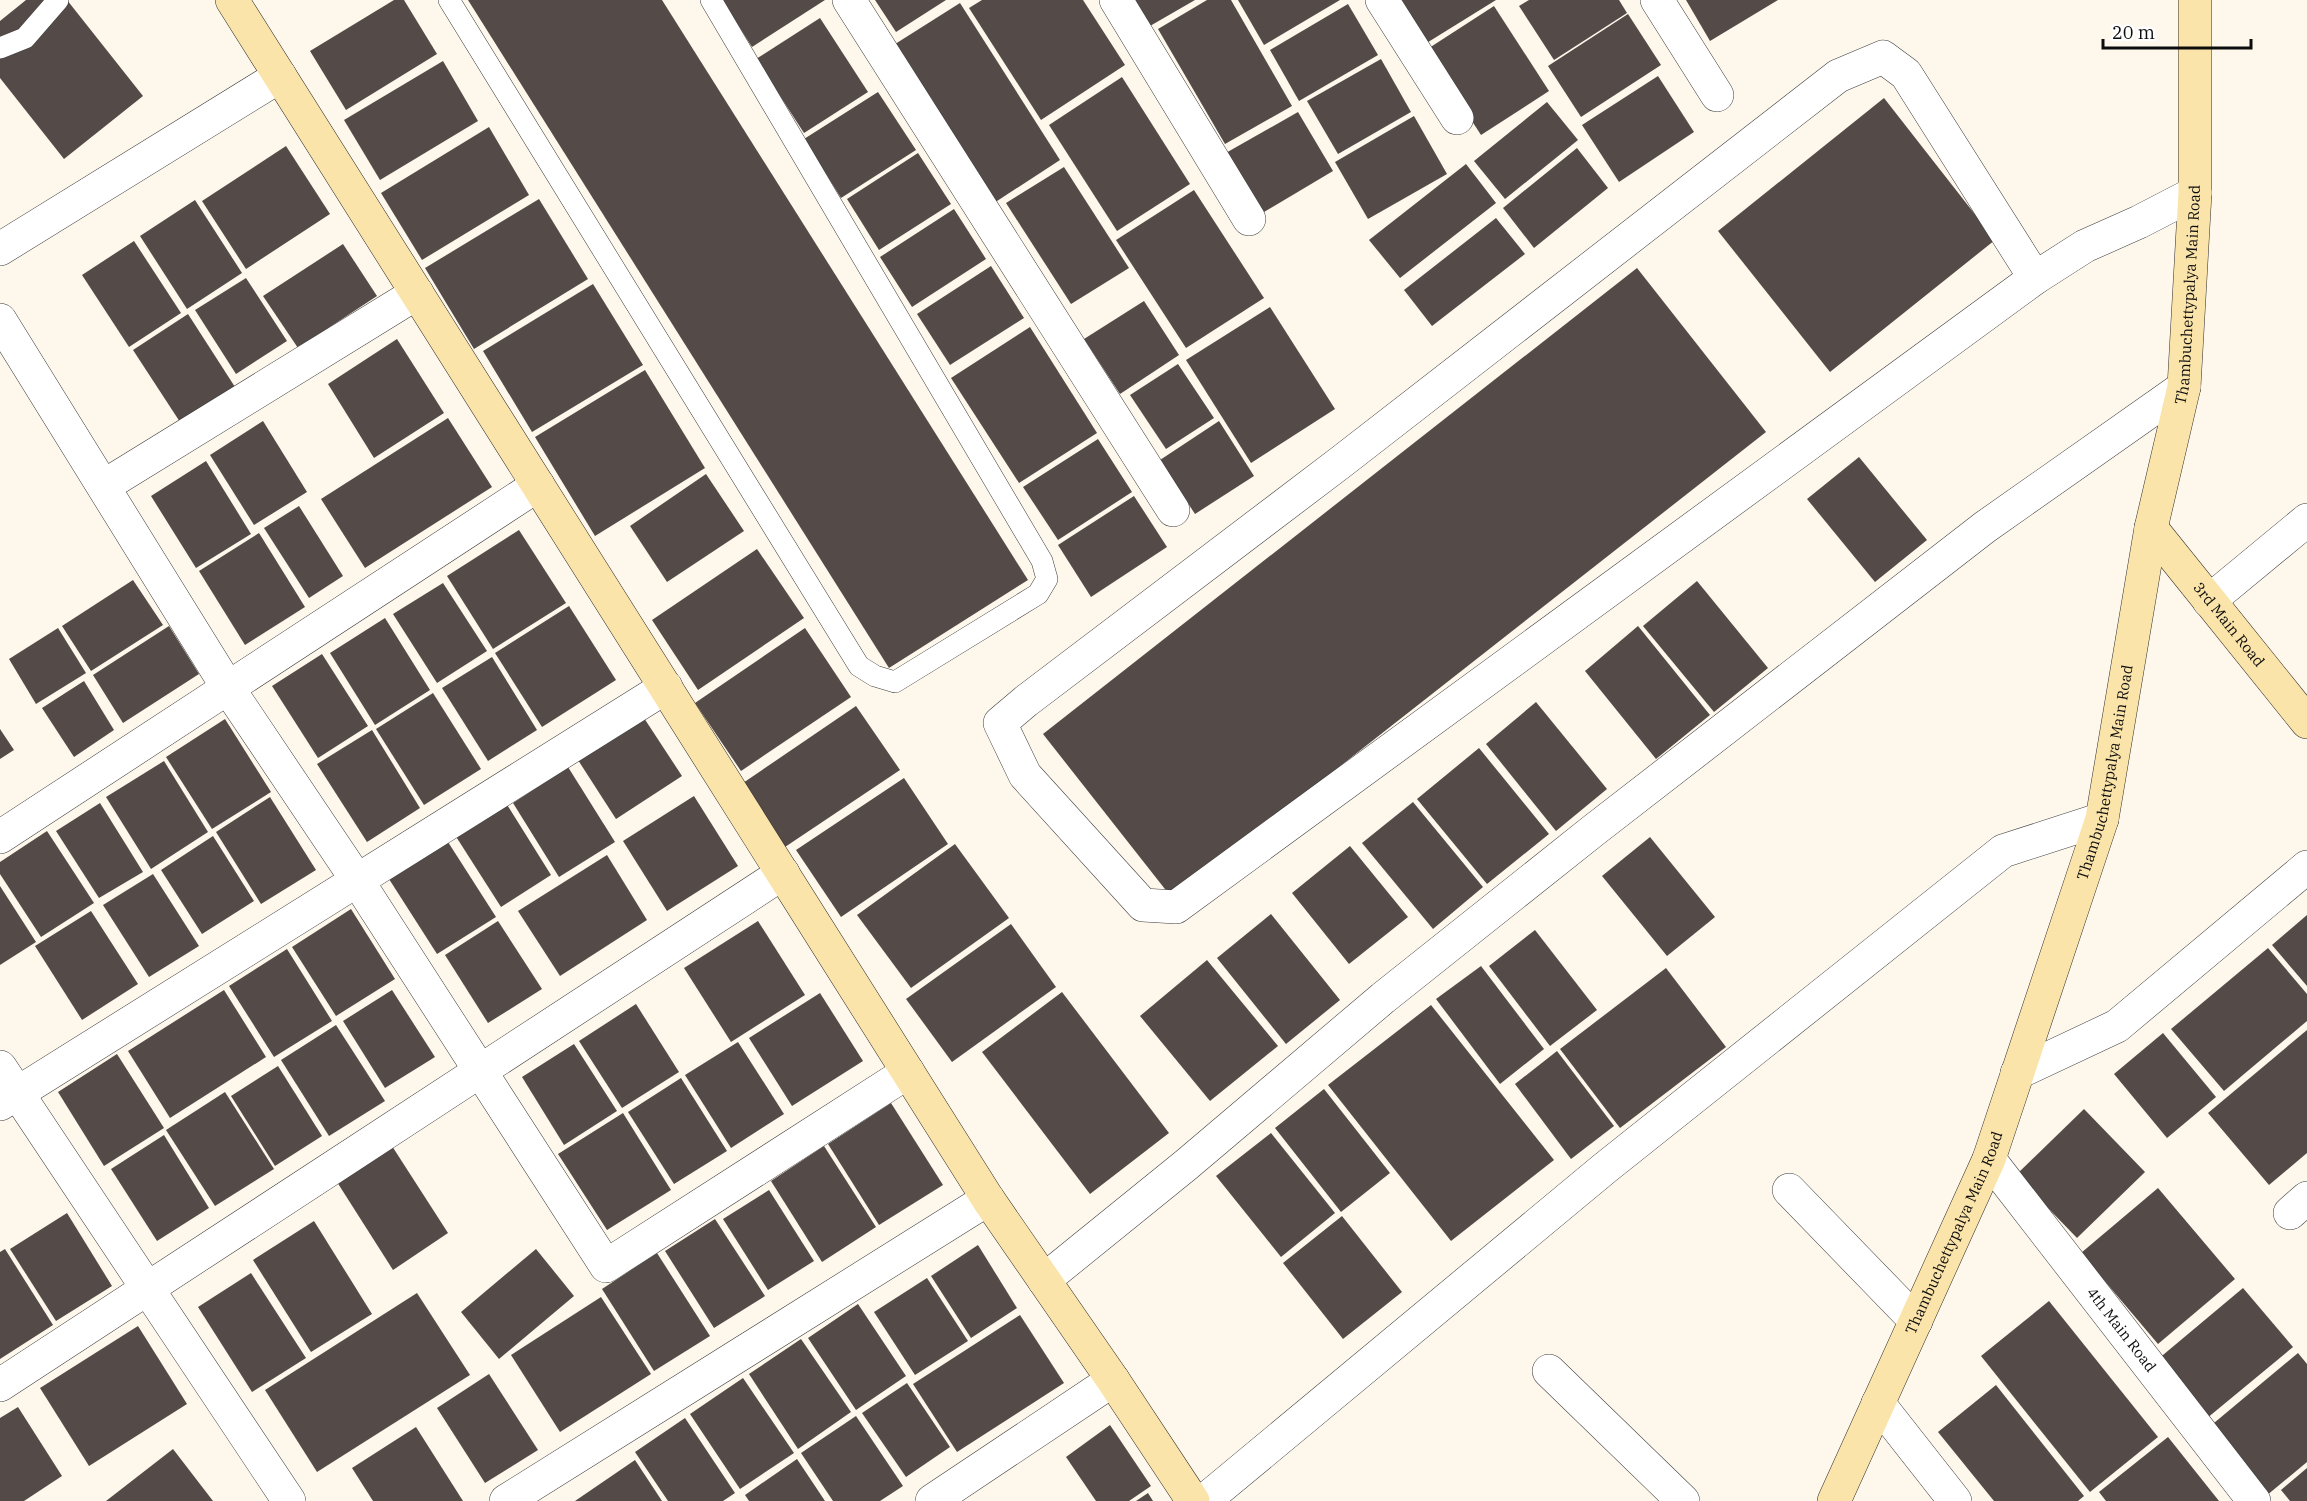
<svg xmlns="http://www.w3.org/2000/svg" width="2307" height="1501" viewBox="0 0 2307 1501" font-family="'IBM Plex Serif',serif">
  <rect width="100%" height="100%" fill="#fef7eb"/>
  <g fill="#544b48">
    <path d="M 26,0 L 67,0 L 143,96 L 64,159 L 0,78 L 0,21 Z"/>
    <path d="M 394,0 L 404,0 L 437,54 L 346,110 L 310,51 Z"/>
    <path d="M 468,0 L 662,0 L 1028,580 L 889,668 Z"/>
    <path d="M 722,0 L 825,0 L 752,47 Z"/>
    <path d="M 875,0 L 946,0 L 896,32 Z"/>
    <path d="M 982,0 L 1083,0 L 1125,65 L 1041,120 L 969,8 Z"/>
    <path d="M 1135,0 L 1195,0 L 1150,26 Z"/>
    <path d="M 1207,0 L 1231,0 L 1292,106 L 1225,144 L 1158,29 Z"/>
    <path d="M 1238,0 L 1340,0 L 1264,45 Z"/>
    <path d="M 1397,0 L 1496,0 L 1425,44 Z"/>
    <path d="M 1529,0 L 1619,0 L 1627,13 L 1554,60 L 1519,6 Z"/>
    <path d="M 1686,0 L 1778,0 L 1710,41 Z"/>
    <path d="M 960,3 L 1060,160 L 994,203 L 892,46 Z"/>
    <path d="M 1348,4 L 1378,55 L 1299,101 L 1270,50 Z"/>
    <path d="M 1494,6 L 1549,91 L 1481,135 L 1426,50 Z"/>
    <path d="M 1628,14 L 1661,65 L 1581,117 L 1548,66 Z"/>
    <path d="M 820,18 L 868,92 L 804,133 L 756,59 Z"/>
    <path d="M 1381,59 L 1411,112 L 1338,154 L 1307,101 Z"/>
    <path d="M 443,61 L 478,121 L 380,180 L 344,120 Z"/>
    <path d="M 1658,76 L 1694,132 L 1619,182 L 1582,125 Z"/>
    <path d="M 1122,77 L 1190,184 L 1117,231 L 1049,125 Z"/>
    <path d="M 878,92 L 916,150 L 841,198 L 804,139 Z"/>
    <path d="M 1884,98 L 1995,240 L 1830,372 L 1718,231 Z"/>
    <path d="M 1547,102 L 1578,140 L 1505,199 L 1474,161 Z"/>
    <path d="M 1298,112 L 1333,171 L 1259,215 L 1224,154 Z"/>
    <path d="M 1414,116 L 1447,174 L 1368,219 L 1335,162 Z"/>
    <path d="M 489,127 L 529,195 L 422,260 L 381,193 Z"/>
    <path d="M 286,146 L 330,214 L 246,269 L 202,201 Z"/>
    <path d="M 1577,148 L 1608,188 L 1534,248 L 1503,208 Z"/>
    <path d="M 918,153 L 951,204 L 879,250 L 847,199 Z"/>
    <path d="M 1466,164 L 1496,203 L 1400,278 L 1369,240 Z"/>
    <path d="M 1064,167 L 1129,268 L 1071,304 L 1006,203 Z"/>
    <path d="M 1194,190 L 1264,298 L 1186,348 L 1116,240 Z"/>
    <path d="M 539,199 L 588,279 L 474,349 L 425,268 Z"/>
    <path d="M 195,200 L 242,273 L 187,309 L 140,236 Z"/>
    <path d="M 954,209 L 986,259 L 912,307 L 880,257 Z"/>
    <path d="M 1496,218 L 1525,254 L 1432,326 L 1404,290 Z"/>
    <path d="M 134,241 L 181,313 L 129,347 L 82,275 Z"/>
    <path d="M 343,244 L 377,296 L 298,348 L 263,296 Z"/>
    <path d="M 991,266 L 1024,318 L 950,365 L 917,314 Z"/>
    <path d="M 1637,268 L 1766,432 L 1172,898 L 1043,734 Z"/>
    <path d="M 246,278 L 287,341 L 236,374 L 195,310 Z"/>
    <path d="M 593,284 L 643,365 L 532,432 L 483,351 Z"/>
    <path d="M 1144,301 L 1179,355 L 1120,394 L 1084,339 Z"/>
    <path d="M 1270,307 L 1335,409 L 1251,463 L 1186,360 Z"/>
    <path d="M 188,314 L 235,387 L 180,422 L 133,350 Z"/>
    <path d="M 1030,327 L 1097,433 L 1019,483 L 951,378 Z"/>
    <path d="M 397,339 L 444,413 L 374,458 L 328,384 Z"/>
    <path d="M 1178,364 L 1214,418 L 1166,449 L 1130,395 Z"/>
    <path d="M 645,370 L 705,468 L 595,536 L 535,437 Z"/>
    <path d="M 448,418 L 492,487 L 365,568 L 321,499 Z"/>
    <path d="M 263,421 L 307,492 L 254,525 L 210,455 Z"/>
    <path d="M 1219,421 L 1254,476 L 1195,514 L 1160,460 Z"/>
    <path d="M 1098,439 L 1132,492 L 1058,540 L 1023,487 Z"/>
    <path d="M 1859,457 L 1927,540 L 1875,582 L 1807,499 Z"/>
    <path d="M 206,461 L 251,534 L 196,568 L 151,496 Z"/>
    <path d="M 706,474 L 744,531 L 667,582 L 630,526 Z"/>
    <path d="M 1134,496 L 1167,547 L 1091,597 L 1058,545 Z"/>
    <path d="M 299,506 L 343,576 L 309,598 L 264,528 Z"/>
    <path d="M 519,530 L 566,603 L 493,649 L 447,576 Z"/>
    <path d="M 259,533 L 305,607 L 245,645 L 199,571 Z"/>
    <path d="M 757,549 L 804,618 L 698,690 L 652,620 Z"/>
    <path d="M 133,580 L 163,625 L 91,671 L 62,626 Z"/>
    <path d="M 1697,581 L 1768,668 L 1714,712 L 1643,626 Z"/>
    <path d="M 443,583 L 487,651 L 437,683 L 393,614 Z"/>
    <path d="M 569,606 L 616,680 L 542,727 L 495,653 Z"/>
    <path d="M 385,618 L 430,690 L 375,725 L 330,653 Z"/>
    <path d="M 169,626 L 199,674 L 123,723 L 93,675 Z"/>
    <path d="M 1638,626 L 1710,715 L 1656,759 L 1585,671 Z"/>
    <path d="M 58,628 L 86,673 L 36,704 L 9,659 Z"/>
    <path d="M 805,628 L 851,697 L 741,771 L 695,703 Z"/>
    <path d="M 322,654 L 368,726 L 318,758 L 272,686 Z"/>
    <path d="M 492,657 L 537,730 L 488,761 L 442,688 Z"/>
    <path d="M 84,681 L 114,730 L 74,757 L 42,708 Z"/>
    <path d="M 433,693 L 481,769 L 424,805 L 376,729 Z"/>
    <path d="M 1536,702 L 1607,789 L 1556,831 L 1486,744 Z"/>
    <path d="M 856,706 L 900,770 L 785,847 L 743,783 Z"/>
    <path d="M 644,718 L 682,776 L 616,819 L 578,760 Z"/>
    <path d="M 225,719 L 271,792 L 212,829 L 166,757 Z"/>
    <path d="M 0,729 L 14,750 L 0,759 Z"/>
    <path d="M 372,730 L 420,808 L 367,842 L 317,764 Z"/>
    <path d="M 1479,748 L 1549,834 L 1487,884 L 1417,799 Z"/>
    <path d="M 164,761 L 208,832 L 151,869 L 106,797 Z"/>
    <path d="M 568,767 L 615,842 L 559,877 L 513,803 Z"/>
    <path d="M 904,778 L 948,844 L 841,917 L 796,850 Z"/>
    <path d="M 694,796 L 738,866 L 667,911 L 623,841 Z"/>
    <path d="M 270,797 L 316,870 L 261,904 L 216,832 Z"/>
    <path d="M 1413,802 L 1483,887 L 1433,929 L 1362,843 Z"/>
    <path d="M 100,803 L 143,872 L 99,898 L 56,831 Z"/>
    <path d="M 506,803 L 551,875 L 501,907 L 455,835 Z"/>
    <path d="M 47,831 L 94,903 L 41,937 L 0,874 L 0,862 Z"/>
    <path d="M 213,836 L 254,901 L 202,934 L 161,870 Z"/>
    <path d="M 1650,837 L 1715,917 L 1667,956 L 1602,876 Z"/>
    <path d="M 448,842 L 496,917 L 437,954 L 389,879 Z"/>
    <path d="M 955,844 L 1009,918 L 911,988 L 857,915 Z"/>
    <path d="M 1350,846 L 1408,917 L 1349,964 L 1292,893 Z"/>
    <path d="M 607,855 L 647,920 L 560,976 L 518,911 Z"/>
    <path d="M 153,874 L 199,946 L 149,977 L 103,905 Z"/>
    <path d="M 0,886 L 36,942 L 0,965 Z"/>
    <path d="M 351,909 L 395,979 L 336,1016 L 292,947 Z"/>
    <path d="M 91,911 L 138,984 L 82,1020 L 35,946 Z"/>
    <path d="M 1271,914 L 1340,1000 L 1286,1044 L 1217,958 Z"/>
    <path d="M 2307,915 L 2307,986 L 2272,945 Z"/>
    <path d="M 498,921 L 542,989 L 488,1023 L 445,955 Z"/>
    <path d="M 758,921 L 805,995 L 731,1042 L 684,968 Z"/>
    <path d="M 1011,924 L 1056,987 L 952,1062 L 906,999 Z"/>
    <path d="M 1535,930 L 1597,1010 L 1550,1046 L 1489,966 Z"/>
    <path d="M 2268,948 L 2307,994 L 2307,1021 L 2224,1091 L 2171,1029 Z"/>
    <path d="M 287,949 L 332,1021 L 274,1057 L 229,986 Z"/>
    <path d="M 1207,960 L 1278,1046 L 1210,1101 L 1140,1016 Z"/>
    <path d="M 1481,966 L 1544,1049 L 1500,1084 L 1436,999 Z"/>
    <path d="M 1666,968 L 1726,1047 L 1620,1128 L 1560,1049 Z"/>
    <path d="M 224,990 L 266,1057 L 170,1118 L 128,1051 Z"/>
    <path d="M 392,990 L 435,1057 L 385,1088 L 343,1021 Z"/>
    <path d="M 1062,992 L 1169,1133 L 1090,1194 L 982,1052 Z"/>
    <path d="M 820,993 L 863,1061 L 792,1106 L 749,1038 Z"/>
    <path d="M 636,1004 L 679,1072 L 622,1108 L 579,1041 Z"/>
    <path d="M 1431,1005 L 1554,1160 L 1451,1241 L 1328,1085 Z"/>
    <path d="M 336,1025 L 385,1101 L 329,1136 L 281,1060 Z"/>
    <path d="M 2307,1030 L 2307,1153 L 2269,1185 L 2208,1113 Z"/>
    <path d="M 2163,1033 L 2216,1097 L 2167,1138 L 2114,1074 Z"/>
    <path d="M 738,1042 L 784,1114 L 731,1148 L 685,1075 Z"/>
    <path d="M 574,1044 L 617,1111 L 564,1145 L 522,1077 Z"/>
    <path d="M 1557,1051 L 1614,1126 L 1571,1159 L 1515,1084 Z"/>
    <path d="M 117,1054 L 164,1128 L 104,1166 L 58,1092 Z"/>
    <path d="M 278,1066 L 322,1136 L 275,1166 L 231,1096 Z"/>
    <path d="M 681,1078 L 727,1151 L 674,1184 L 628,1112 Z"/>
    <path d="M 1324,1089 L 1390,1173 L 1341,1212 L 1275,1128 Z"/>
    <path d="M 225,1092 L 274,1169 L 215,1206 L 166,1130 Z"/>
    <path d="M 891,1103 L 943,1185 L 879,1225 L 828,1144 Z"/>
    <path d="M 2084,1109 L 2145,1172 L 2077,1238 L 2016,1175 Z"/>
    <path d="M 623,1113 L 671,1190 L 607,1230 L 558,1154 Z"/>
    <path d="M 1271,1133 L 1335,1213 L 1281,1257 L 1216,1176 Z"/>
    <path d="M 164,1135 L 209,1208 L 157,1241 L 111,1169 Z"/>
    <path d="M 392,1146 L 448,1233 L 393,1270 L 337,1182 Z"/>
    <path d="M 824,1146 L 876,1227 L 822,1262 L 771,1181 Z"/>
    <path d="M 2158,1188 L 2235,1279 L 2158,1344 L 2081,1253 Z"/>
    <path d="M 769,1190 L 814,1261 L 768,1290 L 723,1219 Z"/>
    <path d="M 67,1213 L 112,1286 L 56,1321 L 10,1249 Z"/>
    <path d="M 1342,1216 L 1402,1292 L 1343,1339 L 1283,1263 Z"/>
    <path d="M 715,1219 L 765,1296 L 714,1328 L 665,1251 Z"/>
    <path d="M 314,1221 L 372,1314 L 311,1352 L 253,1260 Z"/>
    <path d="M 978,1245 L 1017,1308 L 971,1338 L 931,1276 Z"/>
    <path d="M 5,1249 L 53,1325 L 0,1359 L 0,1252 Z"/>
    <path d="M 536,1249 L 574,1296 L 499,1359 L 461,1312 Z"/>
    <path d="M 657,1253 L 710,1336 L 654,1371 L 602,1289 Z"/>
    <path d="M 251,1273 L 306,1358 L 252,1392 L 198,1307 Z"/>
    <path d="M 927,1278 L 968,1341 L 915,1375 L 874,1312 Z"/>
    <path d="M 2243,1288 L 2293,1347 L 2206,1419 L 2157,1360 Z"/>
    <path d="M 417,1293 L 470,1375 L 317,1472 L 265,1390 Z"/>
    <path d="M 601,1297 L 651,1374 L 560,1432 L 511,1355 Z"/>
    <path d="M 2049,1301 L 2158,1437 L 2090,1492 L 1981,1356 Z"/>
    <path d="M 858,1304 L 906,1376 L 856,1410 L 808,1338 Z"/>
    <path d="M 1020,1315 L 1064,1383 L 957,1452 L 913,1384 Z"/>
    <path d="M 138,1326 L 187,1404 L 89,1466 L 40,1388 Z"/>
    <path d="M 801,1339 L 851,1412 L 798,1449 L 749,1374 Z"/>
    <path d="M 2298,1353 L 2307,1364 L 2307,1462 L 2266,1496 L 2208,1428 Z"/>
    <path d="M 489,1374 L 538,1450 L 485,1483 L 437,1408 Z"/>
    <path d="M 743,1378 L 794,1453 L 740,1489 L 690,1414 Z"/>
    <path d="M 907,1383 L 950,1447 L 906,1477 L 862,1413 Z"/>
    <path d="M 1996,1385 L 2084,1496 L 2078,1501 L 1994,1501 L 1938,1432 Z"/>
    <path d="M 18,1407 L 62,1476 L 24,1501 L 0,1501 L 0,1418 Z"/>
    <path d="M 856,1416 L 903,1486 L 880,1501 L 833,1501 L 801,1453 Z"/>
    <path d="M 685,1418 L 735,1493 L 723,1501 L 668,1501 L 635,1452 Z"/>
    <path d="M 1110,1425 L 1151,1486 L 1129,1501 L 1096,1501 L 1066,1457 Z"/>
    <path d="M 416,1427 L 463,1501 L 373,1501 L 352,1468 Z"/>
    <path d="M 2168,1437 L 2219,1501 L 2106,1501 L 2099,1492 Z"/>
    <path d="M 173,1449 L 213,1501 L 106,1501 Z"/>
    <path d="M 797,1459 L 825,1501 L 749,1501 L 745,1495 Z"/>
    <path d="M 635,1460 L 662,1501 L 575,1501 Z"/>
    <path d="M 2307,1468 L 2307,1501 L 2290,1501 L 2281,1490 Z"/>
    <path d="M 1148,1493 L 1153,1501 L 1136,1501 Z"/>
  </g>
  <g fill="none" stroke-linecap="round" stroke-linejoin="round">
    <g stroke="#3f3f3f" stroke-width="22">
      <g id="lane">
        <path d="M 449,0 L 859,666 L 875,676 L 895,682 L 1038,594 L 1047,579 L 1042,561 L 711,0"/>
        <path d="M 0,48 L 25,38 L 58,0"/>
      </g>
    </g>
    <g stroke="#3f3f3f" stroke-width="34">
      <g id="street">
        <path d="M 849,0 L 1173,510"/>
        <path d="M 1116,0 L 1249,219"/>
        <path d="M 1382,0 L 1457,118"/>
        <path d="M 1657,0 L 1717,95"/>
        <path d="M 1883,57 L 1906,74 L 2035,278 L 1176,907 L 1143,905 L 1025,775 L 1000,723 L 1026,701 L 1341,462 L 1838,76 Z"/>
        <path d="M 0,249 L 280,76"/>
        <path d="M 2035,278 L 2085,246 L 2139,222 L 2195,193"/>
        <path d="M 0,320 L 228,688 L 357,880 L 606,1266 L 908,1072"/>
        <path d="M 104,486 L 417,293"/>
        <path d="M 2209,601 L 2307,520"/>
        <path d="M 0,837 L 538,485"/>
        <path d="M 0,1067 L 289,1501"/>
        <path d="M 2017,1073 L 2117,1026 L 2307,867"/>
        <path d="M 0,1104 L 666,687"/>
        <path id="s1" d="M 1989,1159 L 2254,1501"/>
        <path d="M 1789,1190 L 1916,1321"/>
        <path d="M 2290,1213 L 2307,1198"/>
        <path d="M 1044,1280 L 1186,1165 L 1383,998 L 1594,830 L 1985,527 L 2184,387"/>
        <path d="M 1549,1371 L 1683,1501"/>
        <path d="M 0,1385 L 783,873"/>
        <path d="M 1878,1403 L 1955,1501"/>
        <path d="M 506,1501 L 988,1199"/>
        <path d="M 932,1501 L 1113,1380"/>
        <path d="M 1204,1501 L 1605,1168 L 2003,851 L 2102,819"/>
      </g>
    </g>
    <g stroke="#2e2e2e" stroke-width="34">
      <g id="secondary">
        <path d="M 232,0 L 988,1199 L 1113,1380 L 1193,1501"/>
        <path id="s2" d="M 2151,528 L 2307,722"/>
        <path id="s3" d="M 1834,1501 L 1989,1159 L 2102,819 L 2151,528 L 2184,387 L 2195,193 L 2195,0"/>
      </g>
    </g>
    <use href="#lane" stroke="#fff" stroke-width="21"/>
    <use href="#street" stroke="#fff" stroke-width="33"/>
    <use href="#secondary" stroke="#fbe4a9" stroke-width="33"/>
  </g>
  <g text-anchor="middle" stroke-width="6" stroke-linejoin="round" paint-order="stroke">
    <g font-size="15" fill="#0c0c0c" stroke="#fff">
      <text dy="5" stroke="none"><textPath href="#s3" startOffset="1266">Thambuchettypalya Main Road</textPath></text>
      <text dy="5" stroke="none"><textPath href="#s2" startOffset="124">3rd Main Road</textPath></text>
      <text dy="5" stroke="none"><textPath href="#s3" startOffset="780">Thambuchettypalya Main Road</textPath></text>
      <text dy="5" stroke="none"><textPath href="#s3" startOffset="294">Thambuchettypalya Main Road</textPath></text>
      <text dy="5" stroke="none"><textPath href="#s1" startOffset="216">4th Main Road</textPath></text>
    </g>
  </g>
  <path d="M2103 39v9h148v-9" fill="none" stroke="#0c0c0c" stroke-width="3"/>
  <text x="2112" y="39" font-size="18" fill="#0c0c0c" stroke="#ffffff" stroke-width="4.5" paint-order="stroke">20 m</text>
</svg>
